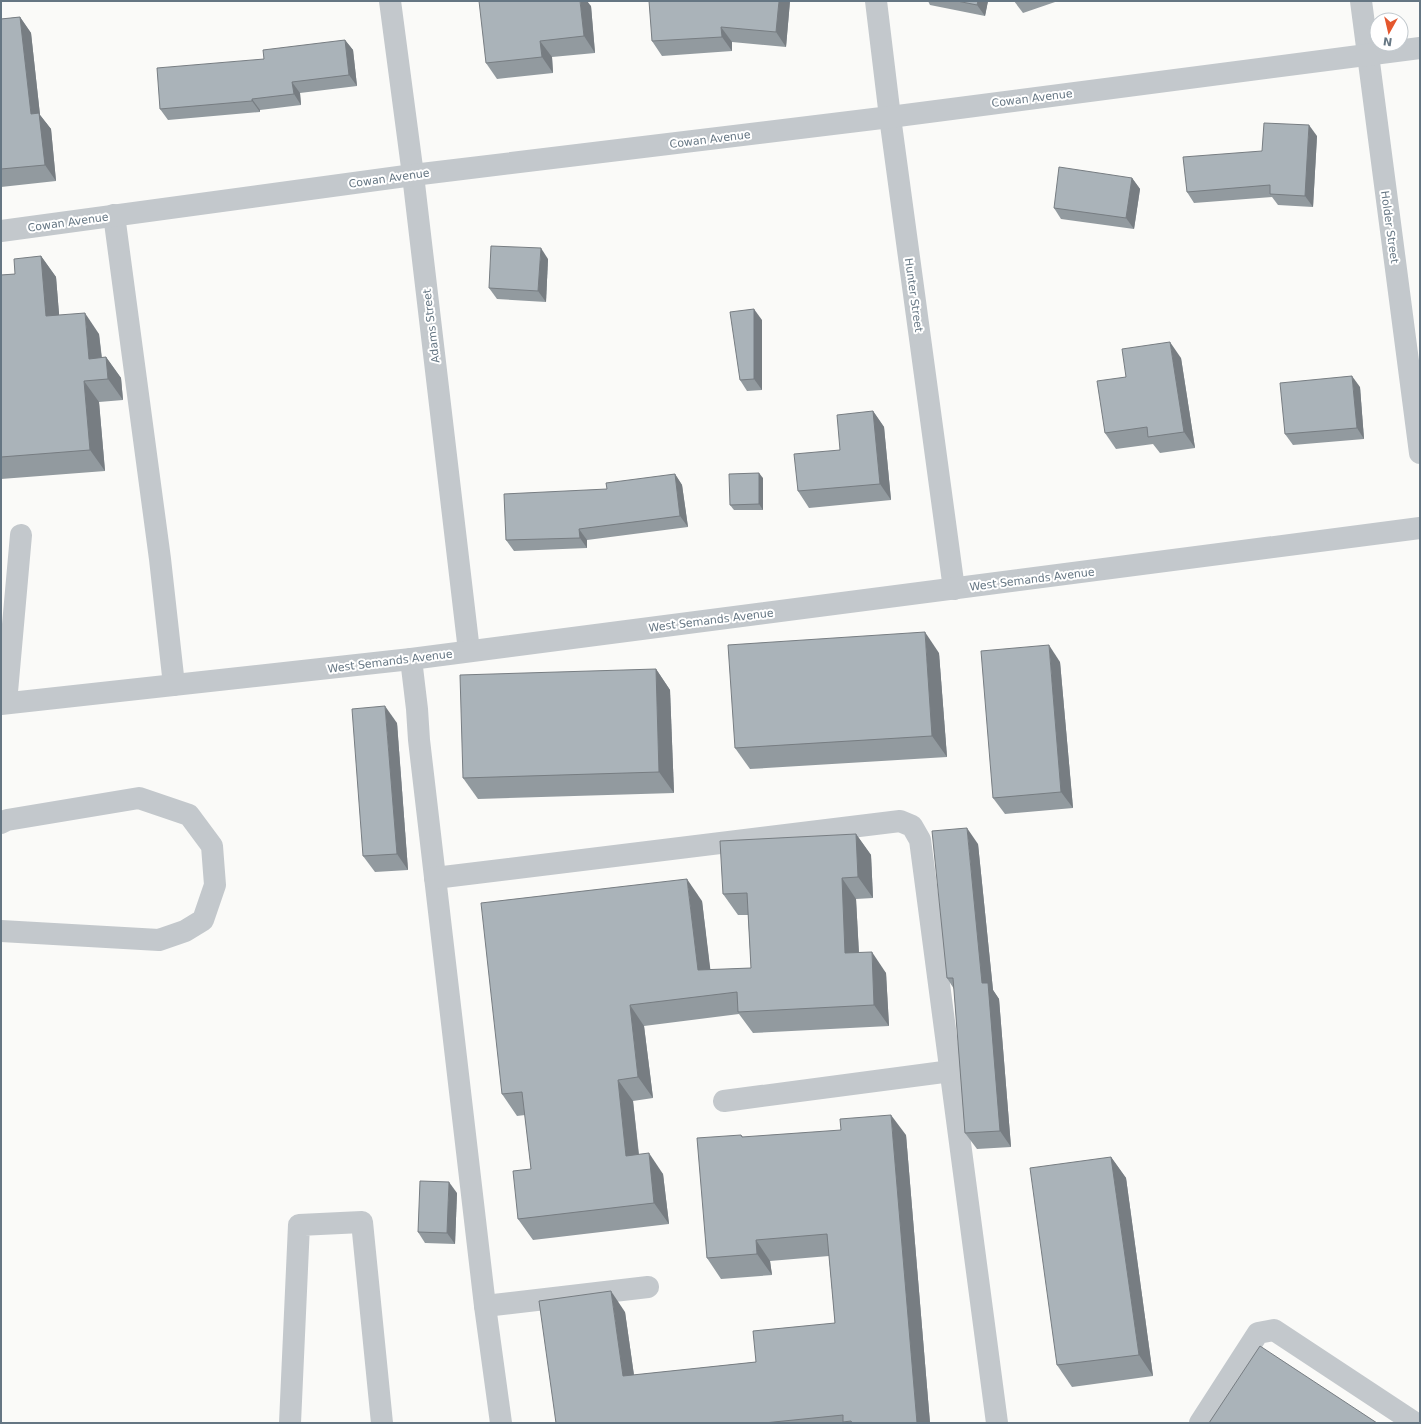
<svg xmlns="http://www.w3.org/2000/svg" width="1421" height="1424" viewBox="0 0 1421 1424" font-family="'DejaVu Sans',sans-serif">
  <rect width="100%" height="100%" fill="#fafaf8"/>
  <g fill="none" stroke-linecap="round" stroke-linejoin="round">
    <g stroke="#c3c8cc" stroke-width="22">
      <path d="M 390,1 L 413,175 L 469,651"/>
      <path d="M 876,1 L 890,117 L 954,589"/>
      <path d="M 1361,1 L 1420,453"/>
      <path d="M 114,215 L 160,559 L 174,685"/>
      <path d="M 1,231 L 413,175 L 890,117 L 1420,48"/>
      <path d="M 411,659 L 417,709 L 419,740 L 485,1306 L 501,1423"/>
      <path d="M 6,703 L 21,535"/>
      <path d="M 1,704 L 411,659 L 1420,528"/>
      <path d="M 1,823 L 7,820 L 139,798 L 189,815 L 212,846 L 215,885 L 203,920 L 185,931 L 159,940 L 1,931"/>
      <path d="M 435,878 L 900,821 L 912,826 L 920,840 L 997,1423"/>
      <path d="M 724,1101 L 951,1071"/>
      <path d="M 485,1306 L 648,1287"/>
      <path d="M 290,1423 L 299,1225 L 362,1222 L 382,1423"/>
      <path d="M 1200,1423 L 1258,1333 L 1274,1330 L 1415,1423"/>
    </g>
  </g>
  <g fill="#929a9f">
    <path d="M 790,1 L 786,47 L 732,42 L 732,51 L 662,56 L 652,41 Z"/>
    <path d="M 928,1 L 988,1 L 985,16 L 930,5 Z"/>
    <path d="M 1014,1 L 1058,1 L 1023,13 Z"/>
    <path d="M 591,6 L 595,53 L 552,57 L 553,73 L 497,79 L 486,63 Z"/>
    <path d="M 20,17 L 31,33 L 40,115 L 51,129 L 56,181 L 1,187 L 1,19 Z"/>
    <path d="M 345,40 L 353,50 L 357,86 L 300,93 L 301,105 L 260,110 L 260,112 L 168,120 L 160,109 L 264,59 Z"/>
    <path d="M 1317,136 L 1313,207 L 1278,205 L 1272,197 L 1194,203 L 1187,192 L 1262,151 Z"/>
    <path d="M 1132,178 L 1140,189 L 1134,229 L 1061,219 L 1054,208 Z"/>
    <path d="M 41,256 L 56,277 L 59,315 L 99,334 L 102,358 L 106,357 L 121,378 L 123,400 L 99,402 L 105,471 L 1,479 L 1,275 L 15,274 Z"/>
    <path d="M 548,259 L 546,302 L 497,299 L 489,288 Z"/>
    <path d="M 762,320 L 762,390 L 747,391 L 740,380 Z"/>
    <path d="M 1181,358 L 1195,448 L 1160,453 L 1153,444 L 1116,449 L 1105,433 L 1126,377 Z"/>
    <path d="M 1360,387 L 1364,439 L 1293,445 L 1285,434 Z"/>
    <path d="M 873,411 L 884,427 L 891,500 L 809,508 L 798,491 L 840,450 Z"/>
    <path d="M 675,474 L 682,485 L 688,527 L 587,540 L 587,548 L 514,551 L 506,540 L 607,489 Z"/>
    <path d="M 763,478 L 763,510 L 734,510 L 730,505 Z"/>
    <path d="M 939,653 L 947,757 L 750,769 L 735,748 Z"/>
    <path d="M 1060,662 L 1073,808 L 1005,814 L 993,798 Z"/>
    <path d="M 656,669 L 670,690 L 674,793 L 478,799 L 463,778 Z"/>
    <path d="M 397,723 L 408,870 L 375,872 L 363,856 Z"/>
    <path d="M 856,834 L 871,855 L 873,898 L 856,899 L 859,953 L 886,973 L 889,1026 L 753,1033 L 739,1014 L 644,1026 L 653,1098 L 633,1101 L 639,1154 L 663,1174 L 669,1224 L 533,1240 L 518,1219 L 531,1169 L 525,1115 L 517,1116 L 502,1094 L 702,901 L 710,970 L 751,968 L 748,915 L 738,915 L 723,894 Z"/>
    <path d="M 978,844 L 993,990 L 999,999 L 1011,1147 L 977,1149 L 965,1133 L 954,989 L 947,978 Z"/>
    <path d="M 741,1135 L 743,1137 L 906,1135 L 930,1423 L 556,1423 L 625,1312 L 634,1375 L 756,1362 L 835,1323 L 829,1256 L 770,1261 L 772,1275 L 721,1279 L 707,1258 Z"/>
    <path d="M 1111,1157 L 1126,1178 L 1153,1376 L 1072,1387 L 1057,1365 Z"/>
    <path d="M 457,1193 L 455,1244 L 425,1243 L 418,1232 Z"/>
  </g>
  <g fill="#777d82">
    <path d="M 580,1 L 587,1 L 591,6 L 595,53 L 584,36 Z"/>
    <path d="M 779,1 L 790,1 L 786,47 L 776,32 Z"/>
    <path d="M 978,1 L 988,1 L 985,16 L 977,5 Z"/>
    <path d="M 20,17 L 31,33 L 40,115 L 51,129 L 56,181 L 45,165 L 31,114 Z"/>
    <path d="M 721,27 L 732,42 L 732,51 L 722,37 Z"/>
    <path d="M 345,40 L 353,50 L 357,86 L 349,75 Z"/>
    <path d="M 540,41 L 552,57 L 553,73 L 542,57 Z"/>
    <path d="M 292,82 L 300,93 L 301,105 L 294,94 Z"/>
    <path d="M 252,99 L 260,110 L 260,112 L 252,101 Z"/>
    <path d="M 1309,125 L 1317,136 L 1313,207 L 1305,196 Z"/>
    <path d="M 1132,178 L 1140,189 L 1134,229 L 1126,218 Z"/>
    <path d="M 541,248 L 548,259 L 546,302 L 538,291 Z"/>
    <path d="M 41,256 L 56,277 L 61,337 L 46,316 Z"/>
    <path d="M 754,309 L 762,320 L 762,390 L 754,379 Z"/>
    <path d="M 85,313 L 99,334 L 104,380 L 89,359 Z"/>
    <path d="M 1170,342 L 1181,358 L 1195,448 L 1184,432 Z"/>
    <path d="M 106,357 L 121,378 L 123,400 L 108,379 Z"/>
    <path d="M 1352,376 L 1360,387 L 1364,439 L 1357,428 Z"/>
    <path d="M 84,381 L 99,402 L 105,471 L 90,450 Z"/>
    <path d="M 873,411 L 884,427 L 891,500 L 880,484 Z"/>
    <path d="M 759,473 L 763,478 L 763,510 L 759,504 Z"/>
    <path d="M 675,474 L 682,485 L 688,527 L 680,516 Z"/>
    <path d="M 579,529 L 587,540 L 587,548 L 580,538 Z"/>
    <path d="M 925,632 L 939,653 L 947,757 L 932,736 Z"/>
    <path d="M 1049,645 L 1060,662 L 1073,808 L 1061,792 Z"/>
    <path d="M 656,669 L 670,690 L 674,793 L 659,772 Z"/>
    <path d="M 385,706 L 397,723 L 408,870 L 397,854 Z"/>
    <path d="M 967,828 L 978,844 L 993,990 L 999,999 L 1011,1147 L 1000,1131 L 982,983 Z"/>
    <path d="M 856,834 L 871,855 L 873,898 L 858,877 Z"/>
    <path d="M 842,878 L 856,899 L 860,974 L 845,953 Z"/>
    <path d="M 687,879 L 702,901 L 713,991 L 698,970 Z"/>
    <path d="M 872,952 L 886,973 L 889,1026 L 874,1005 Z"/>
    <path d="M 630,1005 L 644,1026 L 653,1098 L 638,1077 Z"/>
    <path d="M 618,1080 L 633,1101 L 641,1177 L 626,1156 Z"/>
    <path d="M 891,1115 L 906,1135 L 930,1423 L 917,1423 Z"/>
    <path d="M 649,1153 L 663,1174 L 669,1224 L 654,1203 Z"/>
    <path d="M 1111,1157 L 1126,1178 L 1153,1376 L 1139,1355 Z"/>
    <path d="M 449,1182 L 457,1193 L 455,1244 L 447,1233 Z"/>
    <path d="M 756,1240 L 770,1261 L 772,1275 L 757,1254 Z"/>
    <path d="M 611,1291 L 625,1312 L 637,1397 L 623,1376 Z"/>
  </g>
  <g fill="#aab3b9" stroke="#777d82">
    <path d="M 479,1 L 580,1 L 584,36 L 540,41 L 542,57 L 486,63 Z"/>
    <path d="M 649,1 L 779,1 L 776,32 L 721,27 L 722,37 L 652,41 Z"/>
    <path d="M 957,1 L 978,1 L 977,5 Z"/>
    <path d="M 20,17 L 31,114 L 39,113 L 45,165 L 1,169 L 1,19 Z"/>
    <path d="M 345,40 L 349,75 L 292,82 L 294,94 L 252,99 L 252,101 L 160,109 L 157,68 L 264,59 L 263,50 Z"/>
    <path d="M 1264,123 L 1309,125 L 1305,196 L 1270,194 L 1270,185 L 1187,192 L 1183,157 L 1262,151 Z"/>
    <path d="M 1059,167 L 1132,178 L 1126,218 L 1054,208 Z"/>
    <path d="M 491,246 L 541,248 L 538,291 L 489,288 Z"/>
    <path d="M 41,256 L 46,316 L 85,313 L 89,359 L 106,357 L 108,379 L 84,381 L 90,450 L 1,457 L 1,275 L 15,274 L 14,259 Z"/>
    <path d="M 754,309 L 754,379 L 740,380 L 730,312 Z"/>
    <path d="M 1170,342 L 1184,432 L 1148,437 L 1147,427 L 1105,433 L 1097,381 L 1126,377 L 1122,349 Z"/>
    <path d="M 1352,376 L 1357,428 L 1285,434 L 1280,383 Z"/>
    <path d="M 873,411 L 880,484 L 798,491 L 794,454 L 840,450 L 837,415 Z"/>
    <path d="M 759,473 L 759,504 L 730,505 L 729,474 Z"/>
    <path d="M 675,474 L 680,516 L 579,529 L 580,538 L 506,540 L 504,494 L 607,489 L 606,483 Z"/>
    <path d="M 925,632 L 932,736 L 735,748 L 728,645 Z"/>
    <path d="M 1049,645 L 1061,792 L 993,798 L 981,651 Z"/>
    <path d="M 656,669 L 659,772 L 463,778 L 460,675 Z"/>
    <path d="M 385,706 L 397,854 L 363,856 L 352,709 Z"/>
    <path d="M 967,828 L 982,983 L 988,983 L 1000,1131 L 965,1133 L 953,978 L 947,978 L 932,831 Z"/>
    <path d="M 856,834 L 858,877 L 842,878 L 845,953 L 872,952 L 874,1005 L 738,1012 L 737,992 L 630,1005 L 638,1077 L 618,1080 L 626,1156 L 649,1153 L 654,1203 L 518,1219 L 513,1171 L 531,1169 L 522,1092 L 502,1094 L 481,903 L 687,879 L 698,970 L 751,968 L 747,893 L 723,894 L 720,841 Z"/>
    <path d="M 891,1115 L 917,1423 L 852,1423 L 851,1421 L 843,1422 L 843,1415 L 764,1423 L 556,1423 L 539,1301 L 611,1291 L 623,1376 L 756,1362 L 753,1331 L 835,1323 L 827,1234 L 756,1240 L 757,1254 L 707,1258 L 697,1138 L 741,1135 L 742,1137 L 841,1130 L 840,1119 Z"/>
    <path d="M 1111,1157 L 1139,1355 L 1057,1365 L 1030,1168 Z"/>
    <path d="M 420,1181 L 449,1182 L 447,1233 L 418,1232 Z"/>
    <path d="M 1260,1346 L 1377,1423 L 1209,1423 Z"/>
  </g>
  <g text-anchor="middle" stroke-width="4" stroke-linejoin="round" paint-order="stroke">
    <g font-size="11" fill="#657683" stroke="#fff">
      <text transform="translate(1032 98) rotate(-7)" y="4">Cowan Avenue</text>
      <text transform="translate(710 139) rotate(-7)" y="4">Cowan Avenue</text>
      <text transform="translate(389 178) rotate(-8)" y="4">Cowan Avenue</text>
      <text transform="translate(68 222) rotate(-8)" y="4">Cowan Avenue</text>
      <text transform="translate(1390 227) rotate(82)" y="4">Holder Street</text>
      <text transform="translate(914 295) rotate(82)" y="4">Hunter Street</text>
      <text transform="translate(431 326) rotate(-97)" y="4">Adams Street</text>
      <text transform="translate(1032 579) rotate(-7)" y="4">West Semands Avenue</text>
      <text transform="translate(711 620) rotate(-7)" y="4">West Semands Avenue</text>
      <text transform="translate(390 661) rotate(-7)" y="4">West Semands Avenue</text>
    </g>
  </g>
  <rect width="1421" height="1424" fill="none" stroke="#657683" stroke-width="4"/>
  <g transform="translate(1389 32) rotate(188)"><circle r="19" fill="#ffffff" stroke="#c1c8cd"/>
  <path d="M0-3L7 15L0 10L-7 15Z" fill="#e4572e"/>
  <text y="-6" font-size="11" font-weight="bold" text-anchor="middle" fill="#657683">N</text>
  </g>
</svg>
